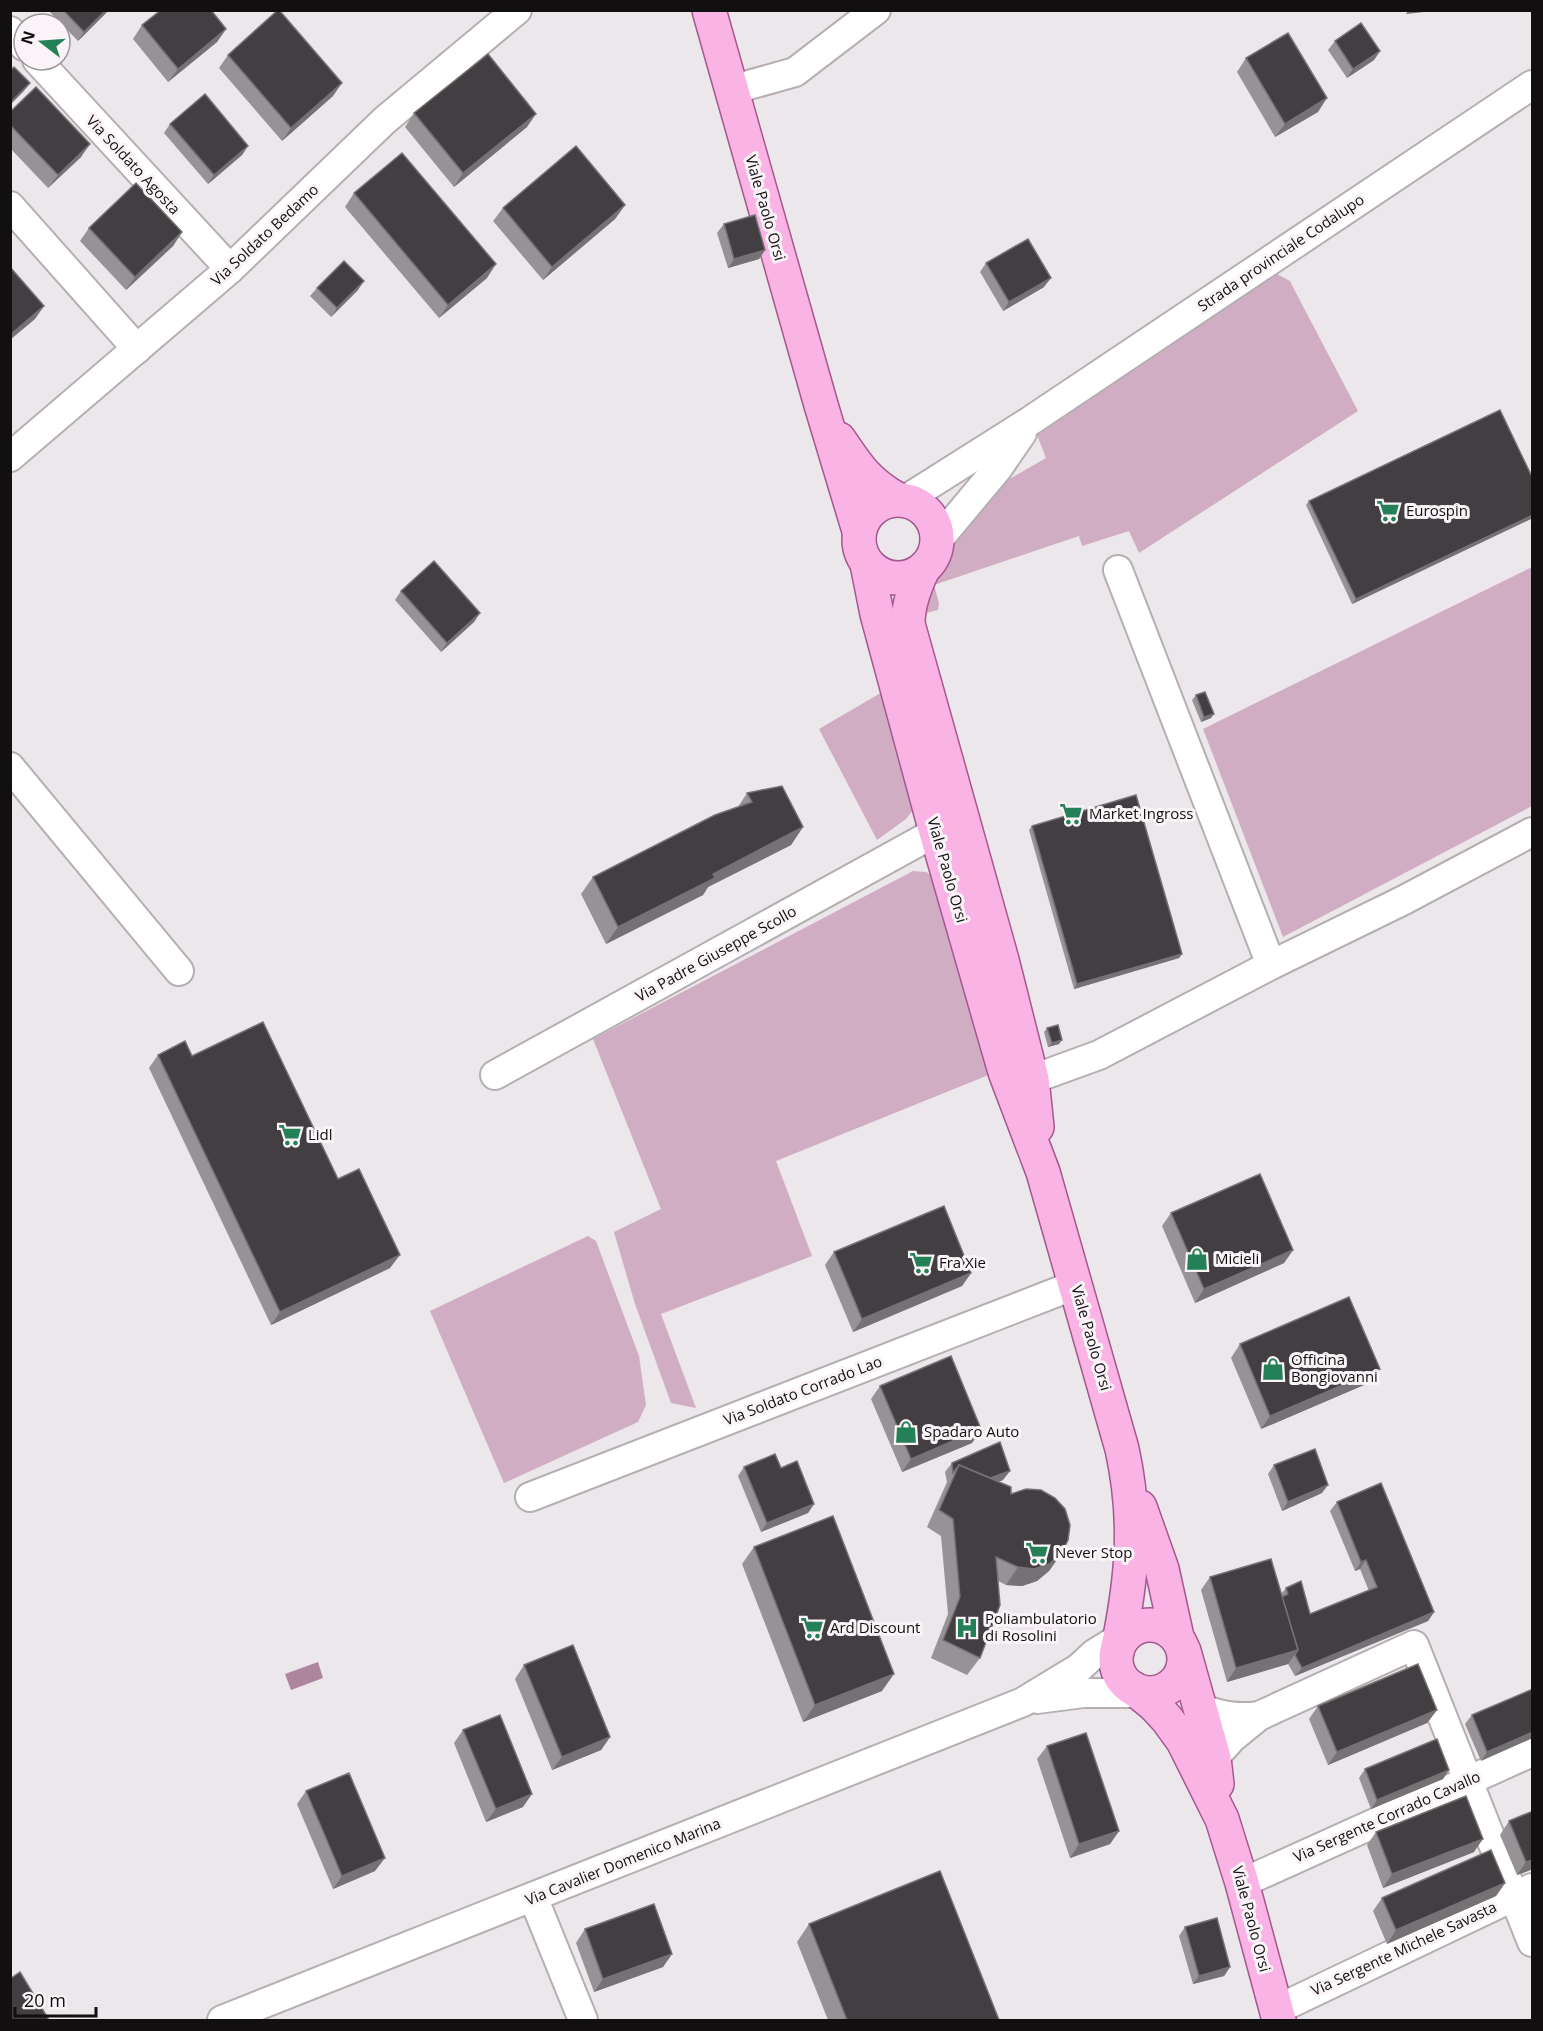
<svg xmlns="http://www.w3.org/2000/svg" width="1543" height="2031" viewBox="0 0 1543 2031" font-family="'Open Sans',sans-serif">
  <rect width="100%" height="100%" fill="#ece7ea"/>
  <g fill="#d0adc3">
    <path d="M 1277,274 L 1290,281 L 1295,291 L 1358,411 L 1139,553 L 1129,531 L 1082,546 L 1079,536 L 934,585 L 939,603 L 938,610 L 919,615 L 943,565 L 947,552 L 1004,482 L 1046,458 L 1037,435 L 1269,277 Z"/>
    <path d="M 1532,567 L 1532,806 L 1283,937 L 1203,729 Z"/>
    <path d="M 884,691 L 916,806 L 906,819 L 877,840 L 819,729 Z"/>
    <path d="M 913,871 L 926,872 L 933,876 L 996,1072 L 776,1161 L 812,1256 L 661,1314 L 696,1408 L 671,1403 L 635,1304 L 614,1232 L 661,1209 L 593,1039 Z"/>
    <path d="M 588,1236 L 596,1241 L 639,1356 L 646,1405 L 638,1422 L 504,1483 L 430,1311 Z"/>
  </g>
  <path fill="#ad859f" d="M 318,1662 L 323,1678 L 291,1690 L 285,1674 Z"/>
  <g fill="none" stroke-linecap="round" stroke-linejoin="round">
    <g stroke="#b5afb3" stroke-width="32">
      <g id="minor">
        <path d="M 10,31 L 24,46"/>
        <path d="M 37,60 L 230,269"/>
        <path d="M 731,90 L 795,72 L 876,10"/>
        <path d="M 10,206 L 137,349"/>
        <path d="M 10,457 L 230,269 L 385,120 L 517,10"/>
        <path d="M 905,500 L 1030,421 L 1532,85"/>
        <path d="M 937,541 L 998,468 L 1022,433"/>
        <path d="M 1118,570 L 1271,965"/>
        <path d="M 10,767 L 179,971"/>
        <path d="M 495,1075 L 936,832"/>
        <path d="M 1011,1087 L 1099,1055 L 1271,965 L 1404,900 L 1532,832"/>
        <path d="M 530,1497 L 1075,1285"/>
        <path d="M 1037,1699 L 1083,1693 L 1151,1693"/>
        <path d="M 1200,1708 C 1221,1716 1237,1719 1259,1716"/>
        <path d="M 1214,1758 L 1232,1738 L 1259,1716 L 1414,1645 L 1532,1942"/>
        <path d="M 1242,1883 L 1532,1752"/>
        <path d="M 533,1897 L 583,2020"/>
        <path d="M 1276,2010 L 1532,1888"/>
        <path d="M 222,2020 L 1023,1702 L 1079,1668 L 1094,1654 L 1133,1630"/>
      </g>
    </g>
    <g stroke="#a5588f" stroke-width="36">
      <g id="major">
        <path d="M 709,10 L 821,405 L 859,531"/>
        <path d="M 839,439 C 858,467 867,482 897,499"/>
        <circle cx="898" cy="539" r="39"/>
        <path d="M 867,564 L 877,614 L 936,832 L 1005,1072 L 1043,1172 L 1122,1449 C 1138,1522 1132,1580 1117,1652"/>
        <path d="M 923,569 C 915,587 908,604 908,624 L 1002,960 L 1032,1079 L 1037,1127"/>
        <path d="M 1140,1507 L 1162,1569 L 1177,1637"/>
        <circle cx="1150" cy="1659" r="34"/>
        <path d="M 1184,1651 L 1214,1758 L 1217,1784"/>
        <path d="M 1133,1688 L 1154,1705 L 1167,1719 L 1183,1741 L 1222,1819 L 1242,1883 L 1279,2020"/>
      </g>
    </g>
    <use href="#minor" stroke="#fff" stroke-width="28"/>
    <use href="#major" stroke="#f9b3e5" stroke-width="33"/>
  </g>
  <g fill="#979296">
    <path d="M 48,10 L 109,10 L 78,41 Z"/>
    <path d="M 142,25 L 226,29 L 217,42 L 168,82 L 133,39 Z"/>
    <path d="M 1335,41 L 1380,51 L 1374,60 L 1347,78 L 1328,50 Z"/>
    <path d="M 228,55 L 333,96 L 282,141 L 219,68 Z"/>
    <path d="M 1246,58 L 1318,112 L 1275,137 L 1237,72 Z"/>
    <path d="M 10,112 L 81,157 L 48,188 L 10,148 Z"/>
    <path d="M 414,113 L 527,127 L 454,187 L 405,127 Z"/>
    <path d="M 170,124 L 248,146 L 242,155 L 208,184 L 164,133 Z"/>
    <path d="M 354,193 L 487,278 L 439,318 L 345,207 Z"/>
    <path d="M 625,205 L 615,219 L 543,280 L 493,221 L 503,208 Z"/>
    <path d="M 724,224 L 765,250 L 759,259 L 728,268 L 717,233 Z"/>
    <path d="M 89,228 L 182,232 L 173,246 L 126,290 L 80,241 Z"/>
    <path d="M 986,263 L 1044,287 L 1003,311 L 980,272 Z"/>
    <path d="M 317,288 L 358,290 L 331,317 L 310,296 Z"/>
    <path d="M 1533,479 L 1533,518 L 1352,604 L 1306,505 L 1309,501 Z"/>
    <path d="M 401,591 L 480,613 L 474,622 L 441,652 L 395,600 Z"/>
    <path d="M 1196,695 L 1211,718 L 1201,722 L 1192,700 Z"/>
    <path d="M 747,793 L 803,827 L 791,845 L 708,887 L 703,895 L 606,944 L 581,894 L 593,877 L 738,807 Z"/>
    <path d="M 1032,826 L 1182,954 L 1179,958 L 1074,989 L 1029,830 Z"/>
    <path d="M 1047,1028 L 1059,1044 L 1048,1047 L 1044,1032 Z"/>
    <path d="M 158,1055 L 192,1056 L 390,1268 L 271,1325 L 149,1068 Z"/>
    <path d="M 1171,1213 L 1293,1250 L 1284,1263 L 1195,1303 L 1162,1226 Z"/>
    <path d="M 834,1252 L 971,1273 L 962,1286 L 853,1332 L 825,1265 Z"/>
    <path d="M 1240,1344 L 1380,1369 L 1371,1382 L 1261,1429 L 1231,1358 Z"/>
    <path d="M 880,1386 L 981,1429 L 972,1443 L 902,1472 L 871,1399 Z"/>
    <path d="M 952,1463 L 1003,1480 L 998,1482 L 1011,1494 L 1061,1554 L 1049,1571 L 1037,1581 L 1022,1586 L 1006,1585 L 998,1581 L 980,1658 L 967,1675 L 931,1658 L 948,1614 L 941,1536 L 927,1527 L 947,1482 L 945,1472 Z"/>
    <path d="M 1274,1465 L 1322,1493 L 1282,1511 L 1268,1474 Z"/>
    <path d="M 744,1467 L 781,1468 L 814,1504 L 808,1513 L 761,1532 L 738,1476 Z"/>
    <path d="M 1337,1502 L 1434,1612 L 1428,1621 L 1295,1676 L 1288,1664 L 1227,1682 L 1201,1590 L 1210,1577 L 1281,1594 L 1286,1588 L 1310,1614 L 1369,1591 L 1360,1569 L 1355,1571 L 1330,1511 Z"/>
    <path d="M 754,1547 L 882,1691 L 803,1722 L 742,1564 Z"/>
    <path d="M 524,1665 L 610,1737 L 601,1750 L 552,1770 L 515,1679 Z"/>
    <path d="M 1533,1689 L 1481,1761 L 1465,1724 L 1472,1715 Z"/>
    <path d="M 1318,1706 L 1437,1710 L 1427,1723 L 1328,1765 L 1309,1719 Z"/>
    <path d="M 463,1730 L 523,1807 L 486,1822 L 454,1743 Z"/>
    <path d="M 1047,1746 L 1119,1831 L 1110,1844 L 1070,1858 L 1037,1759 Z"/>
    <path d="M 1365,1769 L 1449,1770 L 1443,1779 L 1371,1809 L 1359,1778 Z"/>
    <path d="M 306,1791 L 375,1871 L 333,1889 L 297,1804 Z"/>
    <path d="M 1533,1811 L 1533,1869 L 1517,1875 L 1500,1835 L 1509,1821 Z"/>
    <path d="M 1376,1832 L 1474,1852 L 1383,1888 L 1367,1845 Z"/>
    <path d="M 1505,1883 L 1496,1896 L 1387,1944 L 1373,1911 L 1382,1898 Z"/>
    <path d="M 809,1924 L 999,2020 L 828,2020 L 797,1942 Z"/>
    <path d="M 1185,1927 L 1230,1967 L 1224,1976 L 1193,1984 L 1179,1936 Z"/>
    <path d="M 585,1929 L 672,1954 L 663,1967 L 594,1992 L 576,1943 Z"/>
  </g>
  <g fill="#757174">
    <path d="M 106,10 L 109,10 L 78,41 L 84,32 Z"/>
    <path d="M 1409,10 L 1442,10 L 1406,14 Z"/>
    <path d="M 226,29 L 217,42 L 168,82 L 178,69 Z"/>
    <path d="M 1380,51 L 1374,60 L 1347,78 L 1353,69 Z"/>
    <path d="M 30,83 L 23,92 L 10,105 L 10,103 Z"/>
    <path d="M 342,83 L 333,96 L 282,141 L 291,128 Z"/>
    <path d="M 1327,98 L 1318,112 L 1275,137 L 1285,124 Z"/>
    <path d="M 536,114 L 527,127 L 454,187 L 463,173 Z"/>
    <path d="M 90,144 L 81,157 L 48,188 L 58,175 Z"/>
    <path d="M 248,146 L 242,155 L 208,184 L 214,175 Z"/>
    <path d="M 625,205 L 615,219 L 543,280 L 552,267 Z"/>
    <path d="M 182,232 L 173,246 L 126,290 L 135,277 Z"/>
    <path d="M 765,250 L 759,259 L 728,268 L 734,259 Z"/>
    <path d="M 496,264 L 487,278 L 439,318 L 448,305 Z"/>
    <path d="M 1051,278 L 1044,287 L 1003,311 L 1009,302 Z"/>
    <path d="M 364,281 L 358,290 L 331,317 L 337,308 Z"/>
    <path d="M 44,306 L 35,319 L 10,340 L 10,335 Z"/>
    <path d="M 1533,515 L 1533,518 L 1352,604 L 1356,599 Z"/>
    <path d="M 480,613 L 474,622 L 441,652 L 447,643 Z"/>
    <path d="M 1214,714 L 1211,718 L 1201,722 L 1204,717 Z"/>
    <path d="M 803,827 L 791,845 L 708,887 L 703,895 L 606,944 L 618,927 L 713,874 Z"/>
    <path d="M 1182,954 L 1179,958 L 1074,989 L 1077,984 Z"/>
    <path d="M 1062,1040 L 1059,1044 L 1048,1047 L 1052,1043 Z"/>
    <path d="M 1293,1250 L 1284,1263 L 1195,1303 L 1204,1289 Z"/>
    <path d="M 400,1255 L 390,1268 L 271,1325 L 280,1312 Z"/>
    <path d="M 971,1273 L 962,1286 L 853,1332 L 862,1319 Z"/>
    <path d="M 1380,1369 L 1371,1382 L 1261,1429 L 1270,1416 Z"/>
    <path d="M 981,1429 L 972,1443 L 902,1472 L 911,1459 Z"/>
    <path d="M 1010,1471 L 1003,1480 L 971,1492 L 977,1483 Z"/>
    <path d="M 1328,1485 L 1322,1493 L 1282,1511 L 1288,1502 Z"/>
    <path d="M 814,1504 L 808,1513 L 761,1532 L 767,1523 Z"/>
    <path d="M 1061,1554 L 1049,1571 L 1037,1581 L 1022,1586 L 1006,1585 L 1018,1567 Z"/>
    <path d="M 1366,1560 L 1360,1569 L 1355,1571 L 1361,1562 Z"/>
    <path d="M 1434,1612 L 1428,1621 L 1295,1676 L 1302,1668 Z"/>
    <path d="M 1298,1650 L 1288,1664 L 1227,1682 L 1236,1668 Z"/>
    <path d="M 894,1674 L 882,1691 L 803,1722 L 815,1705 Z"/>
    <path d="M 1437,1710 L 1427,1723 L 1328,1765 L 1337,1752 Z"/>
    <path d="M 1533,1732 L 1533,1738 L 1481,1761 L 1487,1752 Z"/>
    <path d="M 610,1737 L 601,1750 L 552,1770 L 562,1757 Z"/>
    <path d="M 1449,1770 L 1443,1779 L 1371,1809 L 1377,1800 Z"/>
    <path d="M 532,1794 L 523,1807 L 486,1822 L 496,1809 Z"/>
    <path d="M 1119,1831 L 1110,1844 L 1070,1858 L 1079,1844 Z"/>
    <path d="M 1483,1839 L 1474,1852 L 1383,1888 L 1392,1874 Z"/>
    <path d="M 385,1858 L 375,1871 L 333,1889 L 342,1876 Z"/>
    <path d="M 1533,1860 L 1533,1869 L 1517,1875 L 1526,1862 Z"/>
    <path d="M 1505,1883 L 1496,1896 L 1387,1944 L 1396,1930 Z"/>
    <path d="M 672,1954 L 663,1967 L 594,1992 L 603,1979 Z"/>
    <path d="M 1230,1967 L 1224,1976 L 1193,1984 L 1199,1976 Z"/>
  </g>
  <g fill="#423e41" stroke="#757174" stroke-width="1.5">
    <path d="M 63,10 L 106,10 L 84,32 Z"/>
    <path d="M 161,10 L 211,10 L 226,29 L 178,69 L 142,25 Z"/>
    <path d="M 278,10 L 279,10 L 342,83 L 291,128 L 228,55 Z"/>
    <path d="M 1361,23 L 1380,51 L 1353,69 L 1335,41 Z"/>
    <path d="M 1288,33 L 1327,98 L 1285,124 L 1246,58 Z"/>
    <path d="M 488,54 L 536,114 L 463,173 L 414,113 Z"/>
    <path d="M 14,67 L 30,83 L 10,103 L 10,71 Z"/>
    <path d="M 36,87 L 90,144 L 58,175 L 10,125 L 10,112 Z"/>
    <path d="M 205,94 L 248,146 L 214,175 L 170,124 Z"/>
    <path d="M 576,146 L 625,205 L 552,267 L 503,208 Z"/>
    <path d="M 402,153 L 496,264 L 448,305 L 354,193 Z"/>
    <path d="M 136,183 L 182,232 L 135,277 L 89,228 Z"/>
    <path d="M 755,215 L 765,250 L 734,259 L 724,224 Z"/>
    <path d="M 1028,239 L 1051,278 L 1009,302 L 986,263 Z"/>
    <path d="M 344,261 L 364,281 L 337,308 L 317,288 Z"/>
    <path d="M 10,267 L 44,306 L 10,335 Z"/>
    <path d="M 1500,410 L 1533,479 L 1533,515 L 1356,599 L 1309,501 Z"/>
    <path d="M 434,561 L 480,613 L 447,643 L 401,591 Z"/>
    <path d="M 1205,692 L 1214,714 L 1204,717 L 1196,695 Z"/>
    <path d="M 782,786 L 803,827 L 713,874 L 715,878 L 618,927 L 593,877 L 715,815 L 752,802 L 747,793 Z"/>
    <path d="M 1136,795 L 1182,954 L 1077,984 L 1032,826 Z"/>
    <path d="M 263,1022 L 338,1179 L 359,1169 L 400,1255 L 280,1312 L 158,1055 L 185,1041 L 192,1056 Z"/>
    <path d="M 1058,1025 L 1062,1040 L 1052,1043 L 1047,1028 Z"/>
    <path d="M 1260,1174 L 1293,1250 L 1204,1289 L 1171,1213 Z"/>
    <path d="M 944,1206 L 971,1273 L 862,1319 L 834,1252 Z"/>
    <path d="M 1349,1297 L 1380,1369 L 1270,1416 L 1240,1344 Z"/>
    <path d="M 951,1356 L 981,1429 L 911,1459 L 880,1386 Z"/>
    <path d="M 1000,1442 L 1010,1471 L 990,1478 L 959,1465 L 953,1473 L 952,1463 Z"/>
    <path d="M 1315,1449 L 1328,1485 L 1288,1502 L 1274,1465 Z"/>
    <path d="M 775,1454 L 781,1468 L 797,1461 L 814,1504 L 767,1523 L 744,1467 Z"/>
    <path d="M 959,1465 L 1011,1487 L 1011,1494 L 1026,1489 L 1041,1490 L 1055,1498 L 1065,1509 L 1070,1525 L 1068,1540 L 1061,1554 L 1049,1564 L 1034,1569 L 1018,1567 L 996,1557 L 1000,1605 L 980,1658 L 943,1640 L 960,1597 L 953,1519 L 939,1510 Z"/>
    <path d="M 1381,1483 L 1434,1612 L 1302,1668 L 1295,1655 L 1298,1650 L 1282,1597 L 1288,1594 L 1286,1588 L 1301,1581 L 1310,1614 L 1377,1587 L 1366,1560 L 1361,1562 L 1337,1502 Z"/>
    <path d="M 833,1516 L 894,1674 L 815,1705 L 754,1547 Z"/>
    <path d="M 1271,1559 L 1298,1650 L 1236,1668 L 1210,1577 Z"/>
    <path d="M 573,1645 L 610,1737 L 562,1757 L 524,1665 Z"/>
    <path d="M 1418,1664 L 1437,1710 L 1337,1752 L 1318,1706 Z"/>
    <path d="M 1533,1689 L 1533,1732 L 1487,1752 L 1472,1715 Z"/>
    <path d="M 500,1715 L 532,1794 L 496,1809 L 463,1730 Z"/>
    <path d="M 1086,1733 L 1119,1831 L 1079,1844 L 1047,1746 Z"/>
    <path d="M 1437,1739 L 1449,1770 L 1377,1800 L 1365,1769 Z"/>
    <path d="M 349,1773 L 385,1858 L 342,1876 L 306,1791 Z"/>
    <path d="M 1466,1796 L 1483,1839 L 1392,1874 L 1376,1832 Z"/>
    <path d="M 1533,1811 L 1533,1860 L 1526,1862 L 1509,1821 Z"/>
    <path d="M 1491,1850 L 1505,1883 L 1396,1930 L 1382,1898 Z"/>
    <path d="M 940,1871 L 999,2020 L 847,2020 L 809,1924 Z"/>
    <path d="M 654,1904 L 672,1954 L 603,1979 L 585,1929 Z"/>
    <path d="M 1217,1918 L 1230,1967 L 1199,1976 L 1185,1927 Z"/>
    <path d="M 20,1972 L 49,2020 L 10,2020 L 10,1979 Z"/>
  </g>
  <defs>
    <g id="supermarket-bare" transform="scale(1.8)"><path d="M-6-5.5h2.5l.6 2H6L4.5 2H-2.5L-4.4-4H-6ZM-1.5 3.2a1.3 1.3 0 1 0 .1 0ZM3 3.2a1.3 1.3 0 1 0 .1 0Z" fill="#248157" stroke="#faf4f8" stroke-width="2.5" paint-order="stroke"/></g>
    <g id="shop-bare" transform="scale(1.8)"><path d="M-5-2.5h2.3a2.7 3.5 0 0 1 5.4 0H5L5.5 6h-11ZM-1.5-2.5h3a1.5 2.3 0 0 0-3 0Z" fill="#248157" stroke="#faf4f8" stroke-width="2.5" paint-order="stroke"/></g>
    <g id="hospital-bare" transform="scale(1.8)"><path d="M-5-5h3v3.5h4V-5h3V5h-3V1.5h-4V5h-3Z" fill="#248157" stroke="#faf4f8" stroke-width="2.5" paint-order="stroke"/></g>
  </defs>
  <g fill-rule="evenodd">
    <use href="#supermarket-bare" x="1388" y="511"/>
    <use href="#supermarket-bare" x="1071" y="814"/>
    <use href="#supermarket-bare" x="290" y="1135"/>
    <use href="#shop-bare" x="1197" y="1259"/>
    <use href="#supermarket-bare" x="921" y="1263"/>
    <use href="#shop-bare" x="1273" y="1369"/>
    <use href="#shop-bare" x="906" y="1432"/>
    <use href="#supermarket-bare" x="1037" y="1553"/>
    <use href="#supermarket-bare" x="812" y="1628"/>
    <use href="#hospital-bare" x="967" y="1628"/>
  </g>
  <g text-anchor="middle" stroke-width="6" stroke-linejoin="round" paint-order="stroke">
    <g font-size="15" fill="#110f10" stroke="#faf4f8">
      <text transform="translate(133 165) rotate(47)" y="5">Via Soldato Agosta</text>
      <text transform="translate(765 208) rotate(74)" y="5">Viale Paolo Orsi</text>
      <text transform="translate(265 235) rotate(-43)" y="5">Via Soldato Bedamo</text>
      <text transform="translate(1281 253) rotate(-34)" y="5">Strada provinciale Codalupo</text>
      <text transform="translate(947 870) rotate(74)" y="5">Viale Paolo Orsi</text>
      <text transform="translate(716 954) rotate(-29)" y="5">Via Padre Giuseppe Scollo</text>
      <text transform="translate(1091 1338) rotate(74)" y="5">Viale Paolo Orsi</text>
      <text transform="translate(803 1391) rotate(-21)" y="5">Via Soldato Corrado Lao</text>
      <text transform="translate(1387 1817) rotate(-24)" y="5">Via Sergente Corrado Cavallo</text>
      <text transform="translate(623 1862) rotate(-22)" y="5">Via Cavalier Domenico Marina</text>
      <text transform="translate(1251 1919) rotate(75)" y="5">Viale Paolo Orsi</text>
      <text transform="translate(1404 1949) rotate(-25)" y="5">Via Sergente Michele Savasta</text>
    </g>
    <g font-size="15" fill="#110f10" stroke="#faf4f8" text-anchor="start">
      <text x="1406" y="516">Eurospin</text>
      <text x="1089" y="819">Market Ingross</text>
      <text x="308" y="1140">Lidl</text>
      <text x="1215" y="1264">Micieli</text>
      <text x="939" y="1268">Fra Xie</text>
      <text x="1291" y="1365">Officina<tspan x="1291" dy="17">Bongiovanni</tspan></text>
      <text x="924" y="1437">Spadaro Auto</text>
      <text x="1055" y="1558">Never Stop</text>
      <text x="985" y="1624">Poliambulatorio<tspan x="985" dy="17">di Rosolini</tspan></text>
      <text x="830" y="1633">Ard Discount</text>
    </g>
  </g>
  <rect width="1543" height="2031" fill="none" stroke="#110f10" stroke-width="24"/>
  <g transform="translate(42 42) rotate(287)"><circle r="28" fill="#faf4f8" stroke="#9d989b" stroke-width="1.5"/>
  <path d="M0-4.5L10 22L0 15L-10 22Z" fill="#248157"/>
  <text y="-9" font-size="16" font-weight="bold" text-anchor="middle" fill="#110f10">N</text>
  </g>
  <path d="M15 2007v9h81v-9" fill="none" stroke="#110f10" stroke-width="3"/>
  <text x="24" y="2007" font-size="18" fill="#110f10" stroke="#faf4f8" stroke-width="4.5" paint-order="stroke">20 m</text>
</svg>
